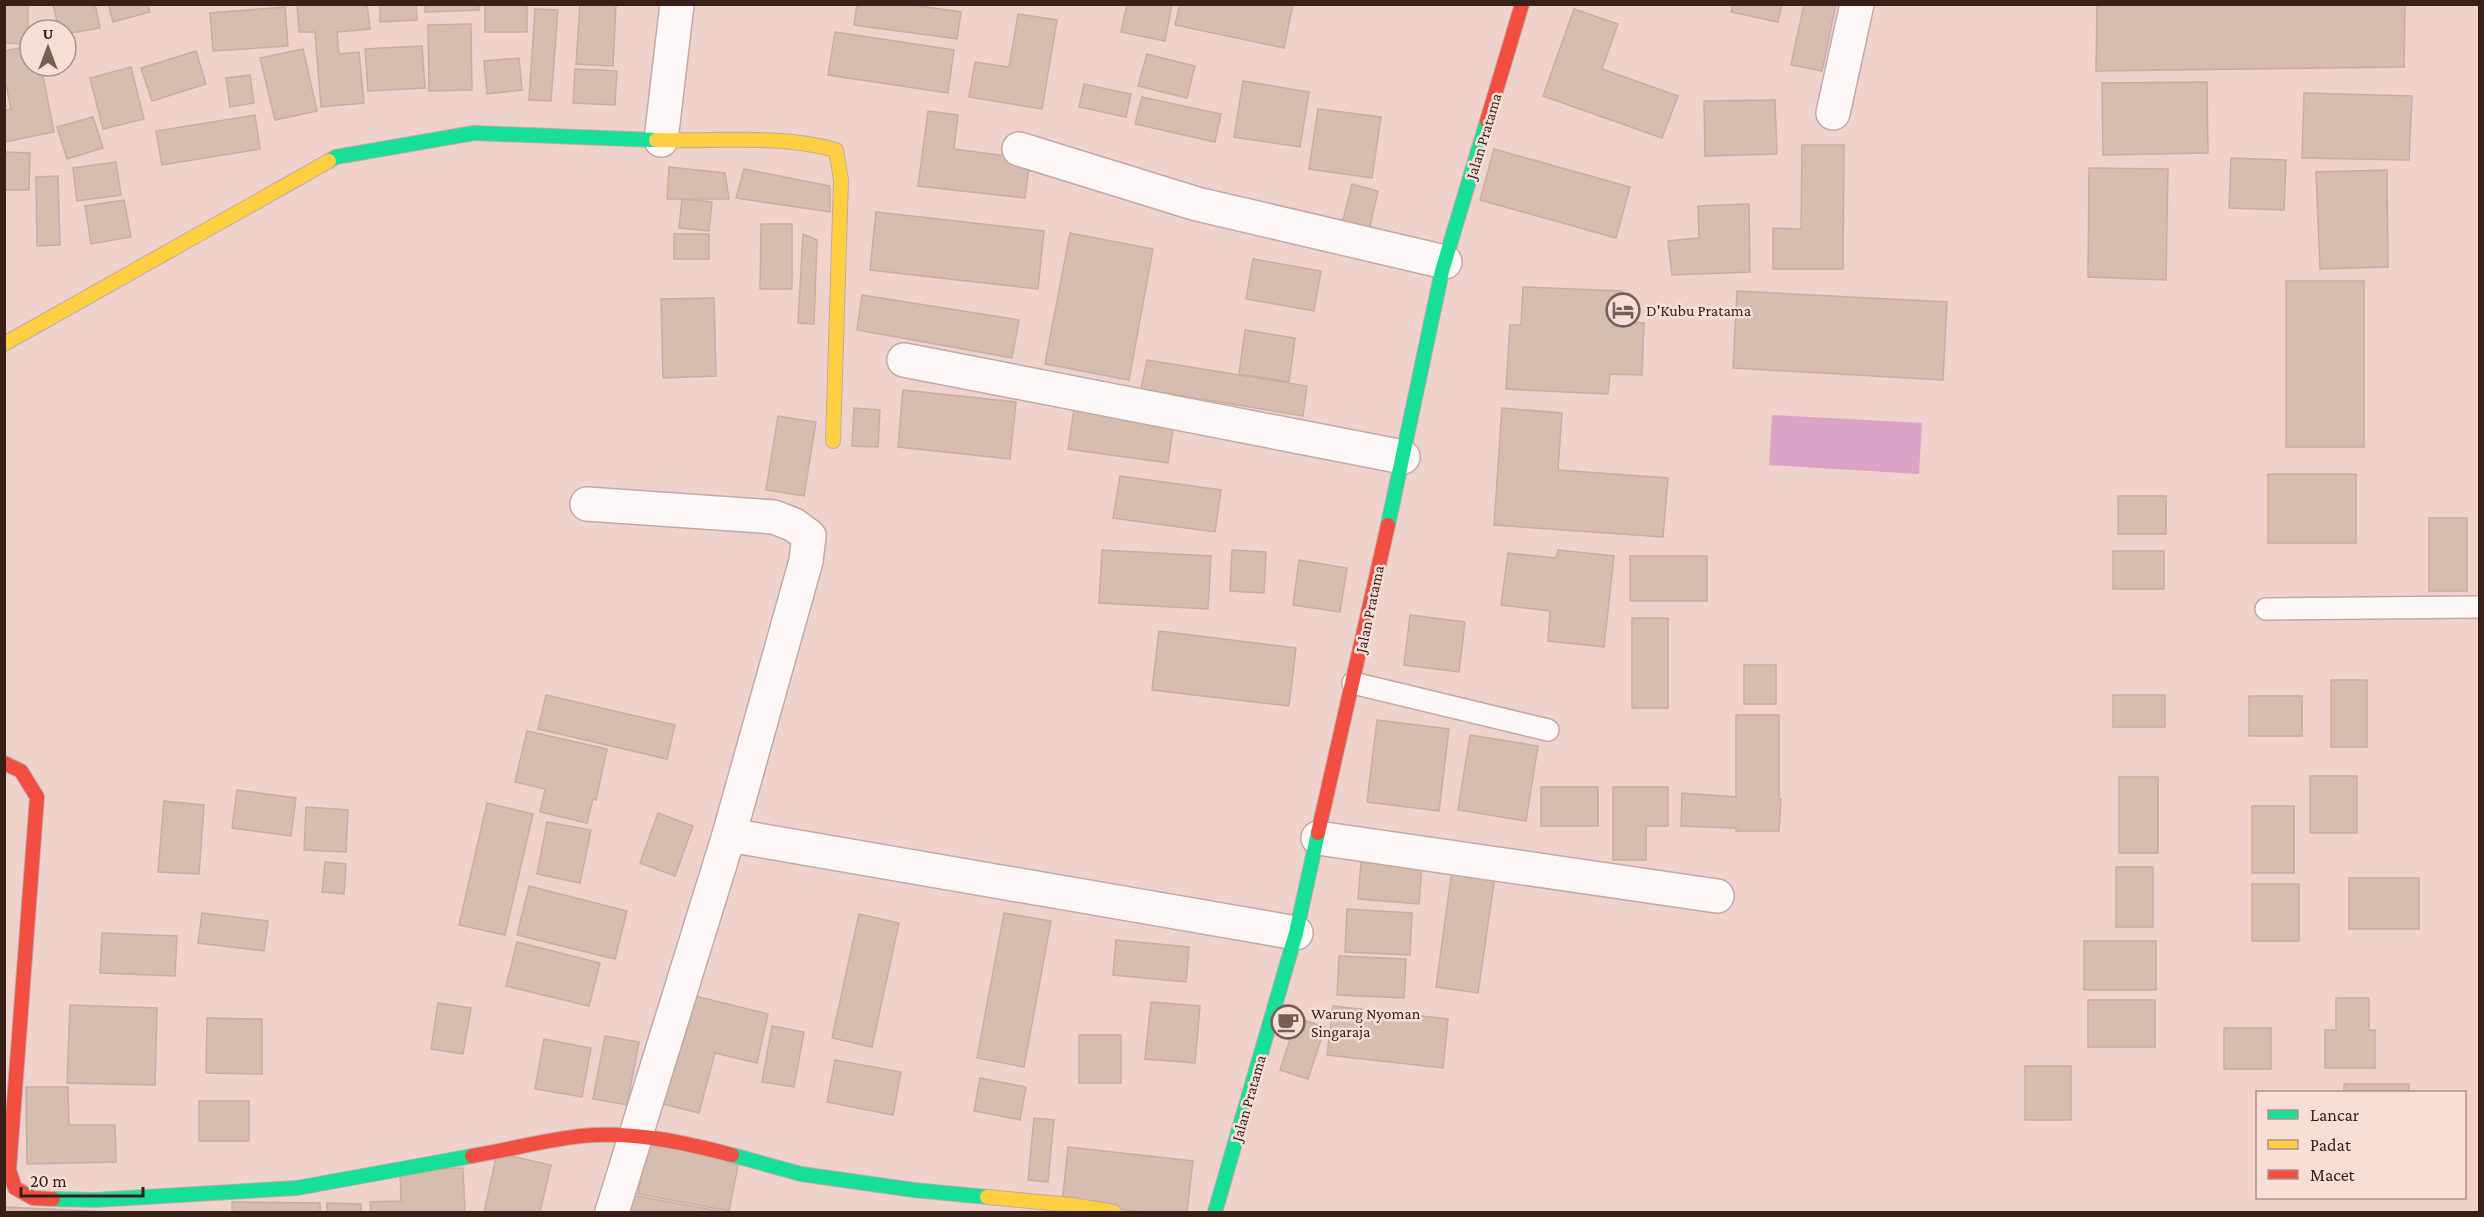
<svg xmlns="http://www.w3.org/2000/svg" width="2484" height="1217" viewBox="0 0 2484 1217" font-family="'Crimson Pro',serif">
  <rect width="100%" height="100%" fill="#efd2cb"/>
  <path fill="#dba3c5" d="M 1772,415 L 1922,423 L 1919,474 L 1769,465 Z"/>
  <g fill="#d7bdb0" stroke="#c5aea4" stroke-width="1.5">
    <path d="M 4,4 L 28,4 L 28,44 L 4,43 Z"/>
    <path d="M 53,4 L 95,4 L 100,28 L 66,34 L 66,30 L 59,30 Z"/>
    <path d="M 108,4 L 148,4 L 150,12 L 113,22 Z"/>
    <path d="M 297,4 L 367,4 L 370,29 L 337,32 L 339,54 L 359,52 L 364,103 L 321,107 L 315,32 L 299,32 Z"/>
    <path d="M 380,4 L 416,4 L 417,20 L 380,22 Z"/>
    <path d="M 425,4 L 479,4 L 479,10 L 425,12 Z"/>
    <rect x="485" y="4" width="42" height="28"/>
    <path d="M 580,4 L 616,4 L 613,66 L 576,64 Z"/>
    <path d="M 857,4 L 905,4 L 961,12 L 957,39 L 854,25 Z"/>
    <path d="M 1127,4 L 1172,4 L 1165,41 L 1121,32 Z"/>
    <path d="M 1180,4 L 1293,4 L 1284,48 L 1175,25 Z"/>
    <path d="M 1733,4 L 1782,4 L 1778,22 L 1731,12 Z"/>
    <path d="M 1804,4 L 1836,4 L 1822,71 L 1791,65 Z"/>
    <path d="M 2097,4 L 2405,4 L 2404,67 L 2096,71 Z"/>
    <path d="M 285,7 L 288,46 L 213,51 L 210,13 Z"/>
    <path d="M 535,9 L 558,10 L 551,101 L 529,100 Z"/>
    <path d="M 1574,9 L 1618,24 L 1602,69 L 1678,96 L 1662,138 L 1543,96 Z"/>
    <path d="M 1018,14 L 1057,20 L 1042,109 L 969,97 L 975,62 L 1009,67 Z"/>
    <path d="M 471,24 L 472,90 L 429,91 L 428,25 Z"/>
    <path d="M 835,32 L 954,50 L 948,93 L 828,75 Z"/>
    <path d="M 30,46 L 30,66 L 41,66 L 54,132 L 4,142 L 4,111 L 11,109 L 4,75 L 4,51 Z"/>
    <path d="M 422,46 L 425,88 L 368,91 L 365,49 Z"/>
    <path d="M 303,49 L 317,111 L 275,120 L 260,58 Z"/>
    <path d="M 196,51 L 206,84 L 152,101 L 141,68 Z"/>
    <path d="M 1147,54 L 1195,66 L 1187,98 L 1138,86 Z"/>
    <path d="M 519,58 L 522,90 L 487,94 L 484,61 Z"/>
    <path d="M 131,67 L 144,119 L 103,129 L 90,78 Z"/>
    <path d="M 575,69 L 617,71 L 615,105 L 573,103 Z"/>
    <path d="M 250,75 L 254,103 L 230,107 L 226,78 Z"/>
    <path d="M 1243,81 L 1309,92 L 1300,147 L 1234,137 Z"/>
    <path d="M 2207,82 L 2208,153 L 2103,155 L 2102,83 Z"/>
    <path d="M 1084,84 L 1131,94 L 1126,117 L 1079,107 Z"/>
    <path d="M 2304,93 L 2412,96 L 2409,160 L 2302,158 Z"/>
    <path d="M 1142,97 L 1221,114 L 1215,142 L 1135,124 Z"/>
    <path d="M 1775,100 L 1777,154 L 1705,156 L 1704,101 Z"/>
    <path d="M 1318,109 L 1381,117 L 1372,178 L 1309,169 Z"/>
    <path d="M 928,111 L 958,115 L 954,149 L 1030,159 L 1025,198 L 918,186 Z"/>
    <path d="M 255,115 L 260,149 L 162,165 L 156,131 Z"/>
    <path d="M 93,117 L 103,148 L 67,159 L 57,127 Z"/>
    <path d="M 1802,145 L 1844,145 L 1843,269 L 1773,269 L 1773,228 L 1801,229 Z"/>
    <path d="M 1494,149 L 1630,187 L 1616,238 L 1480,200 Z"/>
    <path d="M 4,152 L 30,153 L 29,190 L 4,190 Z"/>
    <path d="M 2231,158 L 2286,160 L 2284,210 L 2229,208 Z"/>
    <path d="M 116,162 L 121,195 L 77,201 L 73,168 Z"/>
    <path d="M 669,167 L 725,173 L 729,199 L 667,199 Z"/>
    <path d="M 2089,168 L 2168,169 L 2166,280 L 2088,277 Z"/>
    <path d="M 744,169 L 830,186 L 830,212 L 736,198 Z"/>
    <path d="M 2387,170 L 2388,267 L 2320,269 L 2316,172 Z"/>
    <path d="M 58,176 L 60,245 L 37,246 L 36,177 Z"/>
    <path d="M 1352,184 L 1378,191 L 1369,230 L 1342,224 Z"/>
    <path d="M 682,199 L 712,202 L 709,231 L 679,228 Z"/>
    <path d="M 124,200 L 131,237 L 91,244 L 85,206 Z"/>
    <path d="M 1749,204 L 1750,272 L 1672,275 L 1668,241 L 1699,238 L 1698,206 Z"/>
    <path d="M 876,212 L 1044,231 L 1038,289 L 870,270 Z"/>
    <path d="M 761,224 L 792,224 L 792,289 L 760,289 Z"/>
    <path d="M 1070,233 L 1153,249 L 1129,380 L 1045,364 Z"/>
    <rect x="674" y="234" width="35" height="25"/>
    <path d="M 803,234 L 817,240 L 814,324 L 798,323 Z"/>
    <path d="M 1253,259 L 1321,271 L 1314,311 L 1246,299 Z"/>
    <rect x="2286" y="281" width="78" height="166"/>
    <path d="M 1523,287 L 1622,291 L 1620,321 L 1644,323 L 1642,375 L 1610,374 L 1608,394 L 1506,389 L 1510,325 L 1521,325 Z"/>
    <path d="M 1737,291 L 1947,302 L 1943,380 L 1733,368 Z"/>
    <path d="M 862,295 L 1019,320 L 1012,358 L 857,330 Z"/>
    <path d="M 714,298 L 716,376 L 663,378 L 661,299 Z"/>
    <path d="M 1245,330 L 1295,338 L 1289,382 L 1239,374 Z"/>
    <path d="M 1147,360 L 1307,386 L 1303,416 L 1141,389 Z"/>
    <path d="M 903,390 L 1016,402 L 1010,459 L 898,447 Z"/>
    <path d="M 854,408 L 880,410 L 878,447 L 852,446 Z"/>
    <path d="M 1502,408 L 1562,413 L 1558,470 L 1668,478 L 1663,537 L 1494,525 Z"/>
    <path d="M 1074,409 L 1174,423 L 1168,463 L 1068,449 Z"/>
    <path d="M 778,416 L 816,422 L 804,496 L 766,490 Z"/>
    <rect x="2268" y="474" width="88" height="69"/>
    <path d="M 1120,476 L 1221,490 L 1215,532 L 1113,518 Z"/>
    <rect x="2118" y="496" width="48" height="38"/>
    <rect x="2429" y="518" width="38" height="73"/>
    <path d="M 1102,550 L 1211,556 L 1208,609 L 1099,603 Z"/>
    <path d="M 1232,550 L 1266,552 L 1264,593 L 1230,591 Z"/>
    <path d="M 1558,550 L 1614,556 L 1604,647 L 1548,641 L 1550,611 L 1501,605 L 1508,553 L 1556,558 Z"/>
    <rect x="2113" y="551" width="51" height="38"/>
    <rect x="1630" y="556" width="77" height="45"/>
    <path d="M 1299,560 L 1347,568 L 1340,612 L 1293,605 Z"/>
    <path d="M 1410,615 L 1465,622 L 1459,672 L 1404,665 Z"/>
    <rect x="1632" y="618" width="36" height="90"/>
    <path d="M 1159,631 L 1296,648 L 1289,706 L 1152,690 Z"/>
    <rect x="1744" y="665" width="32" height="39"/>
    <rect x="2331" y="680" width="36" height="67"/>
    <path d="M 546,695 L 675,725 L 667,759 L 538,729 Z"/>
    <rect x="2113" y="695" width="52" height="32"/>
    <rect x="2249" y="696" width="53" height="40"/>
    <path d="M 1736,715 L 1779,715 L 1779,799 L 1781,799 L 1779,831 L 1736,831 L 1736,828 L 1681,826 L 1682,793 L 1736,797 Z"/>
    <path d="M 1377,720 L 1449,729 L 1439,811 L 1367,802 Z"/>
    <path d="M 527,731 L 607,749 L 596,800 L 593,799 L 587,823 L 540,812 L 545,789 L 515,782 Z"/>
    <path d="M 1470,735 L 1538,746 L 1526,821 L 1458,810 Z"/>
    <rect x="2310" y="776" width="47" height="57"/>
    <rect x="2119" y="777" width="39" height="76"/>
    <rect x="1541" y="787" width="57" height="39"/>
    <path d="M 1613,787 L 1668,787 L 1668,826 L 1646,826 L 1646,860 L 1613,860 Z"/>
    <path d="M 237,790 L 296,798 L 291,836 L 232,828 Z"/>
    <path d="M 164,801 L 204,805 L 199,874 L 158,872 Z"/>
    <path d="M 487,803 L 533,814 L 505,935 L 459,925 Z"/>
    <rect x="2252" y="806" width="42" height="67"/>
    <path d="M 306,807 L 348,810 L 346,852 L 304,850 Z"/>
    <path d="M 658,813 L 693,826 L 675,876 L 640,863 Z"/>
    <path d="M 547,822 L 591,830 L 580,883 L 537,874 Z"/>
    <path d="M 325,862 L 346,864 L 344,894 L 322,892 Z"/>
    <path d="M 1361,862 L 1422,866 L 1419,904 L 1358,899 Z"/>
    <rect x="2116" y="867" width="37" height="60"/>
    <path d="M 1452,870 L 1495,876 L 1478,993 L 1436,987 Z"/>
    <rect x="2349" y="878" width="70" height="51"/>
    <rect x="2252" y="884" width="47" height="57"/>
    <path d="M 529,886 L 627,911 L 615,959 L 517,935 Z"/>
    <path d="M 1347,909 L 1412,913 L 1410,955 L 1345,952 Z"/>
    <path d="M 202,913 L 268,921 L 264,951 L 198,943 Z"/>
    <path d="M 1004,913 L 1051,921 L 1024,1067 L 977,1058 Z"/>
    <path d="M 859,914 L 899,923 L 872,1047 L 832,1038 Z"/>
    <path d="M 102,933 L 177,936 L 175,976 L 100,973 Z"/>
    <path d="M 1116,940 L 1189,947 L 1186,982 L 1113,975 Z"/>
    <rect x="2084" y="941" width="72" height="49"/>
    <path d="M 517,942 L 600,963 L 589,1006 L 506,986 Z"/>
    <path d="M 1339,956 L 1406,959 L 1404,998 L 1337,995 Z"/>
    <path d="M 687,994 L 768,1014 L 757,1063 L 715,1053 L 699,1113 L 659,1103 Z"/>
    <path d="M 2336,998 L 2369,998 L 2369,1030 L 2375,1030 L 2375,1068 L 2325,1068 L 2325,1030 L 2336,1030 Z"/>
    <rect x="2088" y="1000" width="67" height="47"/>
    <path d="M 1151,1002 L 1200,1006 L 1195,1063 L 1145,1059 Z"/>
    <path d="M 438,1003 L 471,1008 L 463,1054 L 431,1049 Z"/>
    <path d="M 70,1005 L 157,1008 L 155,1085 L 67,1083 Z"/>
    <path d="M 1333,1006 L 1448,1019 L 1443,1068 L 1327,1055 Z"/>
    <path d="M 207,1018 L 262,1019 L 262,1074 L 206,1073 Z"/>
    <path d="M 1297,1018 L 1325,1027 L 1308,1079 L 1280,1070 Z"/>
    <path d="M 772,1026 L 804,1032 L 794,1087 L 762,1082 Z"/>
    <rect x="2224" y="1028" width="47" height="41"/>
    <rect x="1079" y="1035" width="42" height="48"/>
    <path d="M 605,1036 L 639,1042 L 627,1105 L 593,1099 Z"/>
    <path d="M 544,1039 L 591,1048 L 582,1097 L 535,1089 Z"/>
    <path d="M 835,1060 L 901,1072 L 893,1115 L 827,1102 Z"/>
    <rect x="2025" y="1066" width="46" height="54"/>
    <path d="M 980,1078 L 1026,1087 L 1020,1120 L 974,1111 Z"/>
    <rect x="2344" y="1084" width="65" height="8"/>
    <path d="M 26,1087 L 68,1087 L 69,1125 L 115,1125 L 116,1162 L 27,1164 Z"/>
    <rect x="199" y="1101" width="50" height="40"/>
    <path d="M 1034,1118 L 1054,1120 L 1048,1182 L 1028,1180 Z"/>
    <path d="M 648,1142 L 739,1160 L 729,1211 L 638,1194 Z"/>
    <path d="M 1068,1147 L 1193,1161 L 1187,1212 L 1145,1212 L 1062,1203 Z"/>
    <path d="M 497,1153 L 551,1165 L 540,1212 L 484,1212 Z"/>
    <path d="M 463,1168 L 465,1212 L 371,1212 L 370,1202 L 401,1201 L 400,1170 Z"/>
    <path d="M 631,1195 L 724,1212 L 628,1212 Z"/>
    <path d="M 232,1202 L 320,1203 L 320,1212 L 232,1212 Z"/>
    <path d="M 327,1203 L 361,1204 L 361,1212 L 327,1212 Z"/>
    <path d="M 4,1207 L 111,1212 L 4,1212 Z"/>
  </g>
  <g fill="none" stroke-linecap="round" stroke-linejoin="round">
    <g stroke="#c2aaa3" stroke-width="24">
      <g id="lane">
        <path d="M 2266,609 L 2480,607"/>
        <path d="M 1353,683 L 1548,730"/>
      </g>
    </g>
    <g stroke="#c2aaa3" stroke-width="36">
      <g id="street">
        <path d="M 1833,113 L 1857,4"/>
        <path d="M 661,140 L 677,4"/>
        <path d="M 1019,149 L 1197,204 L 1445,262"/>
        <path d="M 904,360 L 1403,457"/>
        <path d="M 587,504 L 774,517 L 794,525 L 809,536 L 806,561 L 729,835 L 612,1212"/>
        <path d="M 729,835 L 1296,933"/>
        <path d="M 1318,838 L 1717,896"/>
      </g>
    </g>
    <g stroke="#c2aaa3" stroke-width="16">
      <g id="fast">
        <path d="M 329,161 L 336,157 L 474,133 L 656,140"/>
        <path d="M 1388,525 L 1442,271 L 1487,121"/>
        <path d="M 732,1155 L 801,1174 L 914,1190 L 987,1197"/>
        <path d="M 53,1199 L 95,1200 L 297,1188 L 472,1156"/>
        <path d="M 1215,1212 L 1296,933 L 1318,833"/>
      </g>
    </g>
    <g stroke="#c2aaa3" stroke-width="16">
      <g id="slow">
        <path d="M 656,140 C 715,142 778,134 836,150 L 841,180 L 833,441"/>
        <path d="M 4,344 L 329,161"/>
        <path d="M 987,1197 L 1072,1205 L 1114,1212"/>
      </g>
    </g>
    <g stroke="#c2aaa3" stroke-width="16">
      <g id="jam">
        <path d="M 1487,121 L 1522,4"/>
        <path d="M 4,763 L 21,771 L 37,797 L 9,1170 L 15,1188 L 33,1198 L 53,1199"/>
        <path d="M 1318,833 L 1388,525"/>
        <path d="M 472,1156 C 508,1150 545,1140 581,1136 C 632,1131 683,1142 732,1155"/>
      </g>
    </g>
    <use href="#lane" stroke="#fdf8f7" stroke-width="21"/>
    <use href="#street" stroke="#fdf8f7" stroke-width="33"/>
    <use href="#fast" stroke="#16e098" stroke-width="14"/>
    <use href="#slow" stroke="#ffcf43" stroke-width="14"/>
    <use href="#jam" stroke="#f24e42" stroke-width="14"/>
  </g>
  <defs>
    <g id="hotel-ring" transform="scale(1.725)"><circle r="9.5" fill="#f9ded7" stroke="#785e57" stroke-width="1.5"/><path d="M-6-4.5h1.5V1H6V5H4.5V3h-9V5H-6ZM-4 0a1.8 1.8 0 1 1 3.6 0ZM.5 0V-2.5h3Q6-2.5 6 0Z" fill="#785e57"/></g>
    <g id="cafe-ring" transform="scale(1.725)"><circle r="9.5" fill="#f9ded7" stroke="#785e57" stroke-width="1.5"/><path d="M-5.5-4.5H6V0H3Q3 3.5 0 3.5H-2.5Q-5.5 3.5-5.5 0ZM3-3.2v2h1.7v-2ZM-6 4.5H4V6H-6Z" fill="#785e57"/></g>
  </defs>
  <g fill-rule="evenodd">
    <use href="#hotel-ring" x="1623" y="310"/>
    <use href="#cafe-ring" x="1288" y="1022"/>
  </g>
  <g text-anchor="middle" stroke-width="5" stroke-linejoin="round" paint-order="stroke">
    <g font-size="16" fill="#382019" stroke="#f9ded7">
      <text transform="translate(1483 136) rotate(-73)" y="6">Jalan Pratama</text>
      <text transform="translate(1369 609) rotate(-78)" y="6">Jalan Pratama</text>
      <text transform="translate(1248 1098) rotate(-74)" y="6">Jalan Pratama</text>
    </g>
    <g font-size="16" fill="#382019" stroke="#f9ded7" text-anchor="start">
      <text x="1646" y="316">D'Kubu Pratama</text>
      <text x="1311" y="1019">Warung Nyoman<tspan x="1311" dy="18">Singaraja</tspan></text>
    </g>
  </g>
  <rect width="2484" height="1217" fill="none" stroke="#382019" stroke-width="12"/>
  <rect x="2256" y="1091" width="210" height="108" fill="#f9ded7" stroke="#ac928b" stroke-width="1.5"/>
  <rect x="2268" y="1110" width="30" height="9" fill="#16e098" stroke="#ac928b" stroke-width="1.5"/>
  <text x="2310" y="1121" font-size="18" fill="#382019">Lancar</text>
  <rect x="2268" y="1140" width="30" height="9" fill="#ffcf43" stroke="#ac928b" stroke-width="1.5"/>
  <text x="2310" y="1151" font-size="18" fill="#382019">Padat</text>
  <rect x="2268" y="1170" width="30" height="9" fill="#f24e42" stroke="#ac928b" stroke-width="1.5"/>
  <text x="2310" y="1181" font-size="18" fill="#382019">Macet</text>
  <g transform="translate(48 48)"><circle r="28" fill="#f9ded7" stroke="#ac928b" stroke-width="1.5"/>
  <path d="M0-4.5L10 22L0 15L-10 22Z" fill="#785e57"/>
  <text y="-9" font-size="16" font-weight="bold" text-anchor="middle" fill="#382019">U</text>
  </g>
  <path d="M21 1187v9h122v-9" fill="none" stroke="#382019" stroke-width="3"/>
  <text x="30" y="1187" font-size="18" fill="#382019" stroke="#f9ded7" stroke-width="4.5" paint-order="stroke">20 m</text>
</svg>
